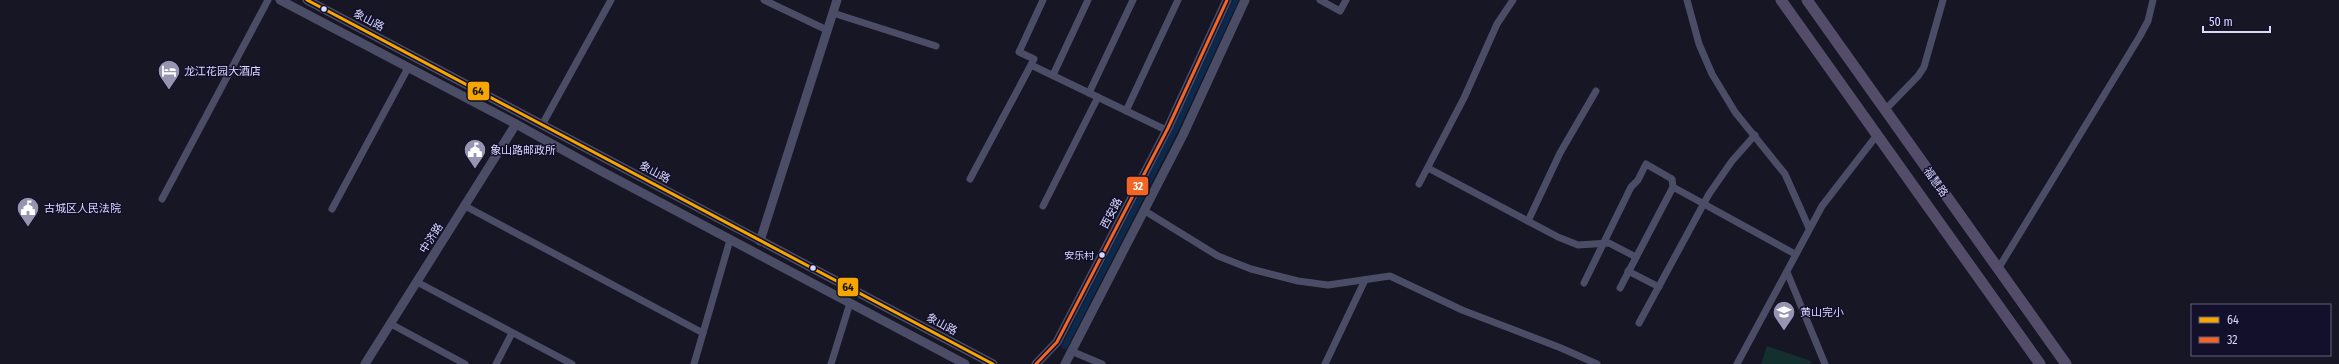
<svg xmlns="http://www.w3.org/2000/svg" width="2339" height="364" viewBox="0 0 2339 364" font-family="'Fira Sans Condensed','Noto Sans SC',sans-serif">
  <rect width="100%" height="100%" fill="#171624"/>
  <path fill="#13302e" d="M 1767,346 L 1811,361 L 1810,364 L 1761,364 Z"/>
  <path fill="#0c284a" d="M 1233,0 L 1239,0 L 1179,129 L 1066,350 L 1061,347 L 1174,126 Z"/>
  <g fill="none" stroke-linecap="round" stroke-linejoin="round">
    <g stroke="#4b4c65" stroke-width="7">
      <path d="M 764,0 L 827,30"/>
      <path d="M 1043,0 L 1019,52 L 1034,59 L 1031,65 L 1166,130"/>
      <path d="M 1320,0 L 1340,11 L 1346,0"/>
      <path d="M 1687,0 L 1699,44 L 1712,74 L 1735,112 L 1785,174 L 1809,228"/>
      <path d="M 833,13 L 936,46"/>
      <path d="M 1053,75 L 1088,0"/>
      <path d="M 1089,93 L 1133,0"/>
      <path d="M 1885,110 L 1918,76 L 1924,67 L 1943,0"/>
      <path d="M 1126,111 L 1178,0"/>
      <path d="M 542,125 L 611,0"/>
      <path d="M 1428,168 L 1558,237 L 1578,245 L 1609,243 L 1636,257"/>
      <path d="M 970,179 L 1031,65"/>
      <path d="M 1419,184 L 1464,98 L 1497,24 L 1513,0"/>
      <path d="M 162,199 L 268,0"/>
      <path d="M 465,206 L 703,333"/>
      <path d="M 1043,206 L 1098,97"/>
      <path d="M 332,209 L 408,68"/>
      <path d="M 1145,211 L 1218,256 L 1251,269 L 1298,281 L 1328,285 L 1390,276 L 1462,310 L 1561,348 L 1597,364"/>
      <path d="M 1528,221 L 1560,153 L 1596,91"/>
      <path d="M 1998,269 L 2140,36 L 2148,21 L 2153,0"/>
      <path d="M 1628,271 L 1659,287"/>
      <path d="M 1787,272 L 1825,364"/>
      <path d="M 417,282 L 572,364"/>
      <path d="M 1584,283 L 1631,187 L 1638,180 L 1646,164 L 1672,179 L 1673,187"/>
      <path d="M 1620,288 L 1673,187 L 1795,254"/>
      <path d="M 1639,323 L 1709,194 L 1732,161 L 1755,135"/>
      <path d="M 391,324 L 465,364"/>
      <path d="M 1071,351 L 1102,364"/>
      <path d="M 496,364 L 512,333"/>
      <path d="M 694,364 L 730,240"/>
      <path d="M 831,364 L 850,303"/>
      <path d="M 1325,364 L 1365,280"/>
      <path d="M 1737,364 L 1822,206 L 1877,135"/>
    </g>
    <g stroke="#4b4c65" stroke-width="9">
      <path d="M 280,0 L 516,124 L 601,171 L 965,364"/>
      <path d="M 307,0 L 993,364"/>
      <path d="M 760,241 L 837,0"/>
      <path d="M 365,364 L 516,124"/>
      <path d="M 1036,364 L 1057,342 L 1168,128 L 1227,0"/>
      <path d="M 1065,364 L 1183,135 L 1245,0"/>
    </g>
    <g stroke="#534d6a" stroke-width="11">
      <path d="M 1781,0 L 2040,364"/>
      <path d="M 1807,0 L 2066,364"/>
    </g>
    <g stroke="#12102a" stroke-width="6">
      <path id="bus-1" d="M 307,0 L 993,364"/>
    </g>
    <g stroke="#12102a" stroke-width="6">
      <path id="bus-2" d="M 1036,364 L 1057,342 L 1168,128 L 1227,0"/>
    </g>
    <use href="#bus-1" stroke="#f7a600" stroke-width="3"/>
    <use href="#bus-2" stroke="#f26522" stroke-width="3"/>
  </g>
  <defs>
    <g id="hotel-pin" transform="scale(1.15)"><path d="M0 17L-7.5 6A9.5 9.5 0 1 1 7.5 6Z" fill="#9595b2" stroke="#12102a"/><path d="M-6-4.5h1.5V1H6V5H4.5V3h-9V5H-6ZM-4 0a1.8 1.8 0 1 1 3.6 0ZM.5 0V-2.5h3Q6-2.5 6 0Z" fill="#fff"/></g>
    <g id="civic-pin" transform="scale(1.15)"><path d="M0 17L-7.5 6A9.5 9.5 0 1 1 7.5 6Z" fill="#9595b2" stroke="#12102a"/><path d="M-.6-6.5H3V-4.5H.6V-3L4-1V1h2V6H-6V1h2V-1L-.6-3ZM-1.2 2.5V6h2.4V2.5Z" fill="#fff"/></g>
    <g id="school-pin" transform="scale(1.15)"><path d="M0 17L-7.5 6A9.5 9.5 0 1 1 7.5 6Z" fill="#9595b2" stroke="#12102a"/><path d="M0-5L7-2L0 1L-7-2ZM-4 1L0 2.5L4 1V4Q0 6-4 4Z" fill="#fff"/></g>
  </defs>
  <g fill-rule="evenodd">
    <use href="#hotel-pin" x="169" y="71"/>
    <use href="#civic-pin" x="475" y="150"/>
    <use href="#civic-pin" x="28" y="208"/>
    <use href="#school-pin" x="1784" y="312"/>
  </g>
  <g fill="#d9d9ff" stroke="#12102a" stroke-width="1.5">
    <circle cx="324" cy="9" r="3.5"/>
    <circle cx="1102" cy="255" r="3.5"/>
    <circle cx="813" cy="268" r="3.5"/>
  </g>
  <g text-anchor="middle" stroke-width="3" stroke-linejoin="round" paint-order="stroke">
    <g font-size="10" fill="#d9d9ff" stroke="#12102a" text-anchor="end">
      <text x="1094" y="259">安乐村</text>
    </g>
    <g font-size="11" fill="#d9d9ff" stroke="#12102a">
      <text transform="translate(369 20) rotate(28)" y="4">象山路</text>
      <text transform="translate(655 172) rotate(28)" y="4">象山路</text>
      <text transform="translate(1936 182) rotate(55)" y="4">福慧路</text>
      <text transform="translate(1111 213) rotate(-62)" y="4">西安路</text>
      <text transform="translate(431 238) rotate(-57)" y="4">中济路</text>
      <text transform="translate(942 324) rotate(28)" y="4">象山路</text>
    </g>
    <g font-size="11" fill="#d9d9ff" stroke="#12102a" text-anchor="start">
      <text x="184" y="75">龙江花园大酒店</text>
      <text x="490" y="154">象山路邮政所</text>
      <text x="44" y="212">古城区人民法院</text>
      <text x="1800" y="316">黄山完小</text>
    </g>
  </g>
  <g stroke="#12102a" stroke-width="1.5">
    <rect x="467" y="81" width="23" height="20" rx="4" fill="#f7a600"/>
    <rect x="1126" y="176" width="23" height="20" rx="4" fill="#f26522"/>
    <rect x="837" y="277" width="22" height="20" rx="4" fill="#f7a600"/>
  </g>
  <g font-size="11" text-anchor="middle" font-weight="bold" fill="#fff">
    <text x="1138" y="190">32</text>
  </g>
  <g font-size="11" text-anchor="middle" font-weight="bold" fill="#111">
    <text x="478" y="95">64</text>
    <text x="848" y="291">64</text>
  </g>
  <rect x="2191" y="304" width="140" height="52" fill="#12102a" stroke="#62607f"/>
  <rect x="2199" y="317" width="20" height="6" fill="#f7a600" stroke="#62607f"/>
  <text x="2227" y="324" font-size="12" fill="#d9d9ff">64</text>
  <rect x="2199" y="337" width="20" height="6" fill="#f26522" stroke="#62607f"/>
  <text x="2227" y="344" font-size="12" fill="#d9d9ff">32</text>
  <path d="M2203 26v6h67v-6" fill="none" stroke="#d9d9ff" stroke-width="2"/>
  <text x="2209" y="26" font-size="12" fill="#d9d9ff" stroke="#12102a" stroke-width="3" paint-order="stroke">50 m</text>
</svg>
